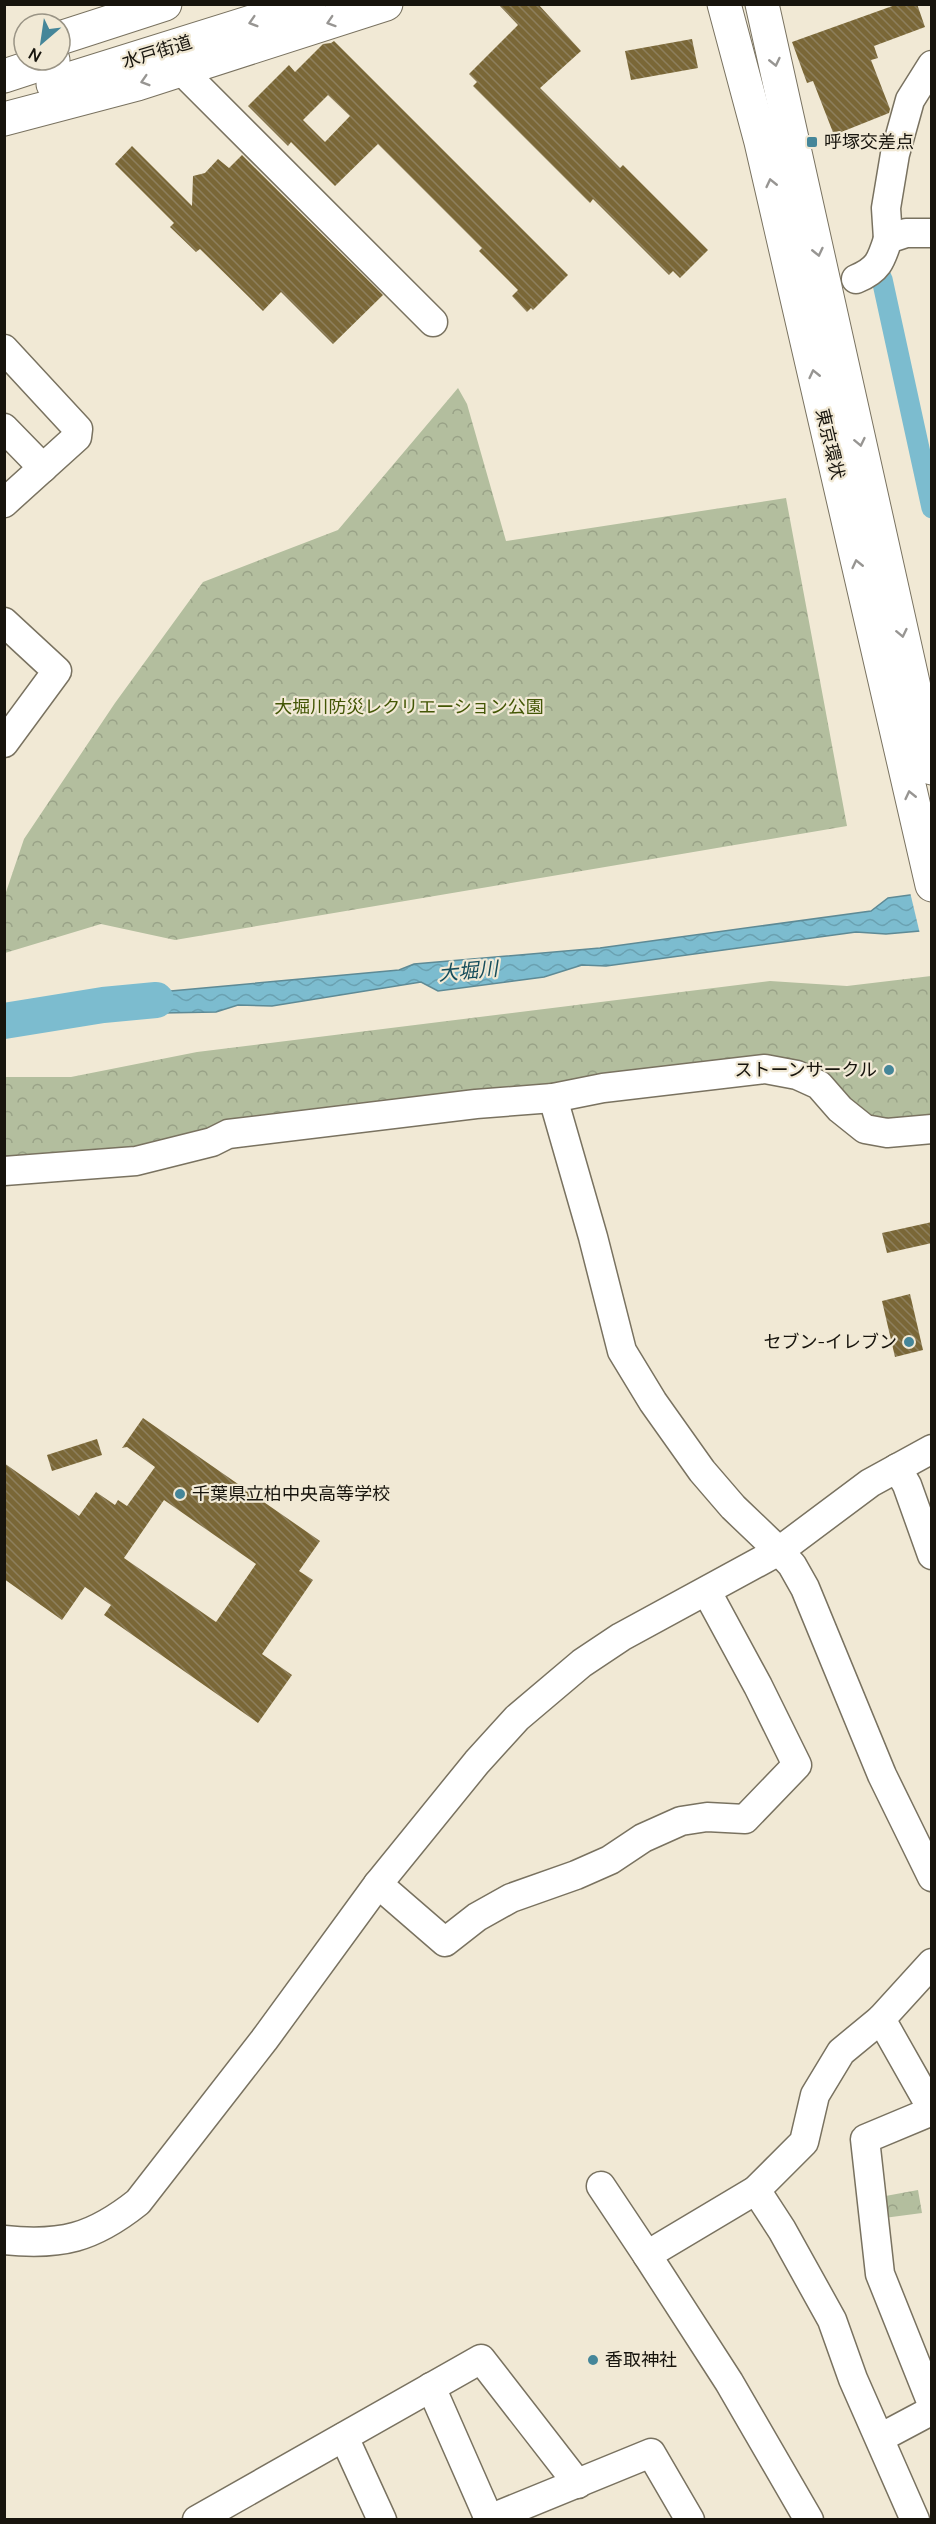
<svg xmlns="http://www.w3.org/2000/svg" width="936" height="2524" viewBox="0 0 936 2524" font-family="Manrope,'Noto Sans JP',sans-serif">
  <defs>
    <pattern id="park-crowns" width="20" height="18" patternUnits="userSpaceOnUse" patternTransform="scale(1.5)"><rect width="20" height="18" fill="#b3be9e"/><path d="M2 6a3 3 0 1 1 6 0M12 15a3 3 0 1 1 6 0" fill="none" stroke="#99a287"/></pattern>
    <pattern id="water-waves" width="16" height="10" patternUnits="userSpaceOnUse" patternTransform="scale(1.5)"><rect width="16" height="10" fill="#7cbccf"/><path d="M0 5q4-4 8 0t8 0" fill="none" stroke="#6aa1b1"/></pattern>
    <pattern id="building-back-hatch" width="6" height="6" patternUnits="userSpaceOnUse" patternTransform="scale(1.5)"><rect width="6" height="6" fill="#7a6737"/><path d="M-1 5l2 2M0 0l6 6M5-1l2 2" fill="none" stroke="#8d7f5d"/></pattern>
  </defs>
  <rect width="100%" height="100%" fill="#f1e9d5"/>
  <g fill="url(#park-crowns)">
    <path d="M 458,388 L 467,404 L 506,541 L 786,498 L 847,826 L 175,940 L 101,924 L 5,953 L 5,895 L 24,839 L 115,703 L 203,582 L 338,530 Z"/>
    <path d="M 931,976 L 931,1120 L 887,1127 L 861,1117 L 811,1073 L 209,1138 L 4,1163 L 4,1077 L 71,1077 L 197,1052 L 770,981 L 847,986 Z"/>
    <path d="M 918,2190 L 922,2213 L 884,2218 L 880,2197 Z"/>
  </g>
  <path fill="url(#water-waves)" stroke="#5e8a95" stroke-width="1.5" d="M 931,892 L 931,930 L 886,934 L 856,932 L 606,966 L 582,965 L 544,977 L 438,991 L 421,982 L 272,1006 L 238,1005 L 216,1012 L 108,1014 L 105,997 L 399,970 L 414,964 L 600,948 L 871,911 L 888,898 Z"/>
  <path fill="#f1e9d5" d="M 932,889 L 932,933 L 920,934 L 910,892 Z"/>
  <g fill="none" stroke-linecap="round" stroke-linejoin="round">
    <path stroke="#7cbccf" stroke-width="21" d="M 882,279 L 932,508"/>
    <path stroke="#7cbccf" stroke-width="36" d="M 4,1021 L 103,1005 L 156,1000"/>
  </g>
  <g fill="url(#building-back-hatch)" fill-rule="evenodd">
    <path d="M 498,4 L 538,4 L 581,51 L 540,88 L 620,168 L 623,165 L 708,250 L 680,278 L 673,271 L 669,275 L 593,199 L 590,203 L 473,86 L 477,82 L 469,74 L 518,25 Z"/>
    <path d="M 898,4 L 917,4 L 925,27 L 874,46 L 878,58 L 871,60 L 890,109 L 889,113 L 834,135 L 813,81 L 807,83 L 792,42 Z"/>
    <path d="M 692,39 L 698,68 L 631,80 L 625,51 Z"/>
    <path d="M 334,41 L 568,275 L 533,310 L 531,308 L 527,312 L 512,296 L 518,290 L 479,251 L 482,248 L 378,144 L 335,186 L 291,142 L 288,146 L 248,106 L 289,65 L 295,72 L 323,44 L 331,43 ZM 328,95 L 350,116 L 325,142 L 303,120 Z"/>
    <path d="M 132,146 L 192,206 L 193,176 L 205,173 L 218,159 L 229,168 L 242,155 L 383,295 L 333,344 L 281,292 L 263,311 L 200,249 L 196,252 L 170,227 L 174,223 L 115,164 Z"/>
    <path d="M 932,1222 L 932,1243 L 887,1253 L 882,1233 Z"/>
    <path d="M 910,1294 L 923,1350 L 895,1357 L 882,1301 Z"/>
    <path d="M 143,1418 L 320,1541 L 299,1571 L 313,1580 L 262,1654 L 292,1675 L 258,1723 L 104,1615 L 111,1605 L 85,1587 L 62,1620 L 4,1579 L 4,1463 L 79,1516 L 96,1492 L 115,1505 L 118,1500 L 127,1506 L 155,1467 L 127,1447 L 122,1448 ZM 164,1500 L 256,1564 L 216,1622 L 124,1558 Z"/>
    <path d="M 97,1439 L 102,1455 L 52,1471 L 47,1455 Z"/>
  </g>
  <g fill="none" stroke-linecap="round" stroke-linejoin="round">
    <g stroke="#797260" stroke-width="31">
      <g id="minor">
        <path d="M 186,69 L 190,79 L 433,322"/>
        <path d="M 888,239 L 886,208 L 895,154 L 910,100 L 932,65"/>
        <path d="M 856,279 C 878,270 881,261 888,239 L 906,233 L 932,233"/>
        <path d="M 4,349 L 78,429 L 77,437 L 4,503"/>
        <path d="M 4,428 L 43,468"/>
        <path d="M 4,622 L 57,671 L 4,743"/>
        <path d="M 553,1098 L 593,1237 L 622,1351 L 653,1402 L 702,1471 L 733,1507 L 779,1551 L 792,1565 L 805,1588 L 882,1775 L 932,1877"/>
        <path d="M 4,1171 L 136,1161 L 212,1142 L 228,1134 L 476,1104 L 553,1098 L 603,1088 L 765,1069 L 797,1075 L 819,1085 L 840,1109 L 865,1129 L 887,1133 L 932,1129"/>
        <path d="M 897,1468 L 907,1485 L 932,1555"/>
        <path d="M 378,1884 L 445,1942 L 477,1917 L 511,1898 L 576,1875 L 610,1860 L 643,1838 L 681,1821 L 707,1817 L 745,1819 L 797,1765 L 758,1686 L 707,1592"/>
        <path d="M 881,2019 L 932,2109"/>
        <path d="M 601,2186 L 647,2255"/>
        <path d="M 756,2190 L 782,2230 L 832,2320 L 853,2379 L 915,2520"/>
        <path d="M 4,2240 C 61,2246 93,2238 138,2202 L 264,2040 L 378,1884 L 477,1762 L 517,1718 L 582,1663 L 621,1637 L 779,1551 L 870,1483 L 932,1449"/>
        <path d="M 431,2387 L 489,2519"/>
        <path d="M 344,2437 L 382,2520"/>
        <path d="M 880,2438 L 927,2413 L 931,2406 L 930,2399 L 880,2274 L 865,2139 L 932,2111"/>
        <path d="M 197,2520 L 481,2359 L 578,2484"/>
        <path d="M 487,2520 L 651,2453 L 690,2520"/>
        <path d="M 809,2520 L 729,2382 L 647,2255 L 756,2190 L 804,2142 L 815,2095 L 841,2052 L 881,2019 L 932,1963"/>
      </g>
    </g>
    <g stroke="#797260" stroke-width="35">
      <g id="highway">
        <path d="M 724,4 L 761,142 L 932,885"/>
        <path d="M 762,4 L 932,768"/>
        <path d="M 60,38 L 165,4"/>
        <path d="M 4,76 L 53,60"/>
        <path d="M 53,84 L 309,4"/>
        <path d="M 4,119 L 137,84 L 386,4"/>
      </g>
    </g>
    <use href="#minor" stroke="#fff" stroke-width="28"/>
    <use href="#highway" stroke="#fff" stroke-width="33"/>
  </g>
  <defs><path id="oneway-chevron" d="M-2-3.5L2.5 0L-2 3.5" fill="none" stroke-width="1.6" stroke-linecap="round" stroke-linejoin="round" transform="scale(1.5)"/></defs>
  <g stroke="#979592">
    <use href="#oneway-chevron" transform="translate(253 22) rotate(163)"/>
    <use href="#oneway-chevron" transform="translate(331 22) rotate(162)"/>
    <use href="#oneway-chevron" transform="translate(775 62) rotate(77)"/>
    <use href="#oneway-chevron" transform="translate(145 81) rotate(163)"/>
    <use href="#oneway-chevron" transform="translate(771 183) rotate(-103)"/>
    <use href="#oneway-chevron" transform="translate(818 252) rotate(77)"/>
    <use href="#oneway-chevron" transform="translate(814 374) rotate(-103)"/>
    <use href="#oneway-chevron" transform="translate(860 442) rotate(78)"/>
    <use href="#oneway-chevron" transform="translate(857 564) rotate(-103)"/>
    <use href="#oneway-chevron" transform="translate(902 633) rotate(78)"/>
    <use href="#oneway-chevron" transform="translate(910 795) rotate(-103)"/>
  </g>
  <g fill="#458699" stroke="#f1e9d5" stroke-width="2">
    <rect x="806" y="136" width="12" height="12" rx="3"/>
    <circle cx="889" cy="1070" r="6"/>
    <circle cx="909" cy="1342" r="6"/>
    <circle cx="180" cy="1494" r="6"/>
    <circle cx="593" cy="2360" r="6"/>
  </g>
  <g text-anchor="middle" stroke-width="4.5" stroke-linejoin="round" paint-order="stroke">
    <g font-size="18" fill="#17140d" stroke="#f1e9d5">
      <text transform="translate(157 52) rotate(-17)" y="6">水戸街道</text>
      <text transform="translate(830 444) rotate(77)" y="6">東京環状</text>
    </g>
    <g font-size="18" fill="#17140d" stroke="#f1e9d5" text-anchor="start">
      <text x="824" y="148">呼塚交差点</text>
      <text x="877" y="1076" text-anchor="end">ストーンサークル</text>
      <text x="897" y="1348" text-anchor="end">セブン-イレブン</text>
      <text x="192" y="1500">千葉県立柏中央高等学校</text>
      <text x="605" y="2366">香取神社</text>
    </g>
    <g font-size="18" fill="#435605" stroke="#f1e9d5">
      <text x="409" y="713">大堀川防災レクリエーション公園</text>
    </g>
    <g font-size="20" font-style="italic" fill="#164d5b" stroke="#f1e9d5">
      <text transform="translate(468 971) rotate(-5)" y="7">大堀川</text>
    </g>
  </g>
  <rect width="936" height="2524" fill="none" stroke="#17140d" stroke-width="12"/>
  <g transform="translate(42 42) rotate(209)"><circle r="28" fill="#f1e9d5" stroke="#9a9485" stroke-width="1.5"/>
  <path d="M0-4.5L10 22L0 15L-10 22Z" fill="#458699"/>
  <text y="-9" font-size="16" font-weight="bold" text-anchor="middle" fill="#17140d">N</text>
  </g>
</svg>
